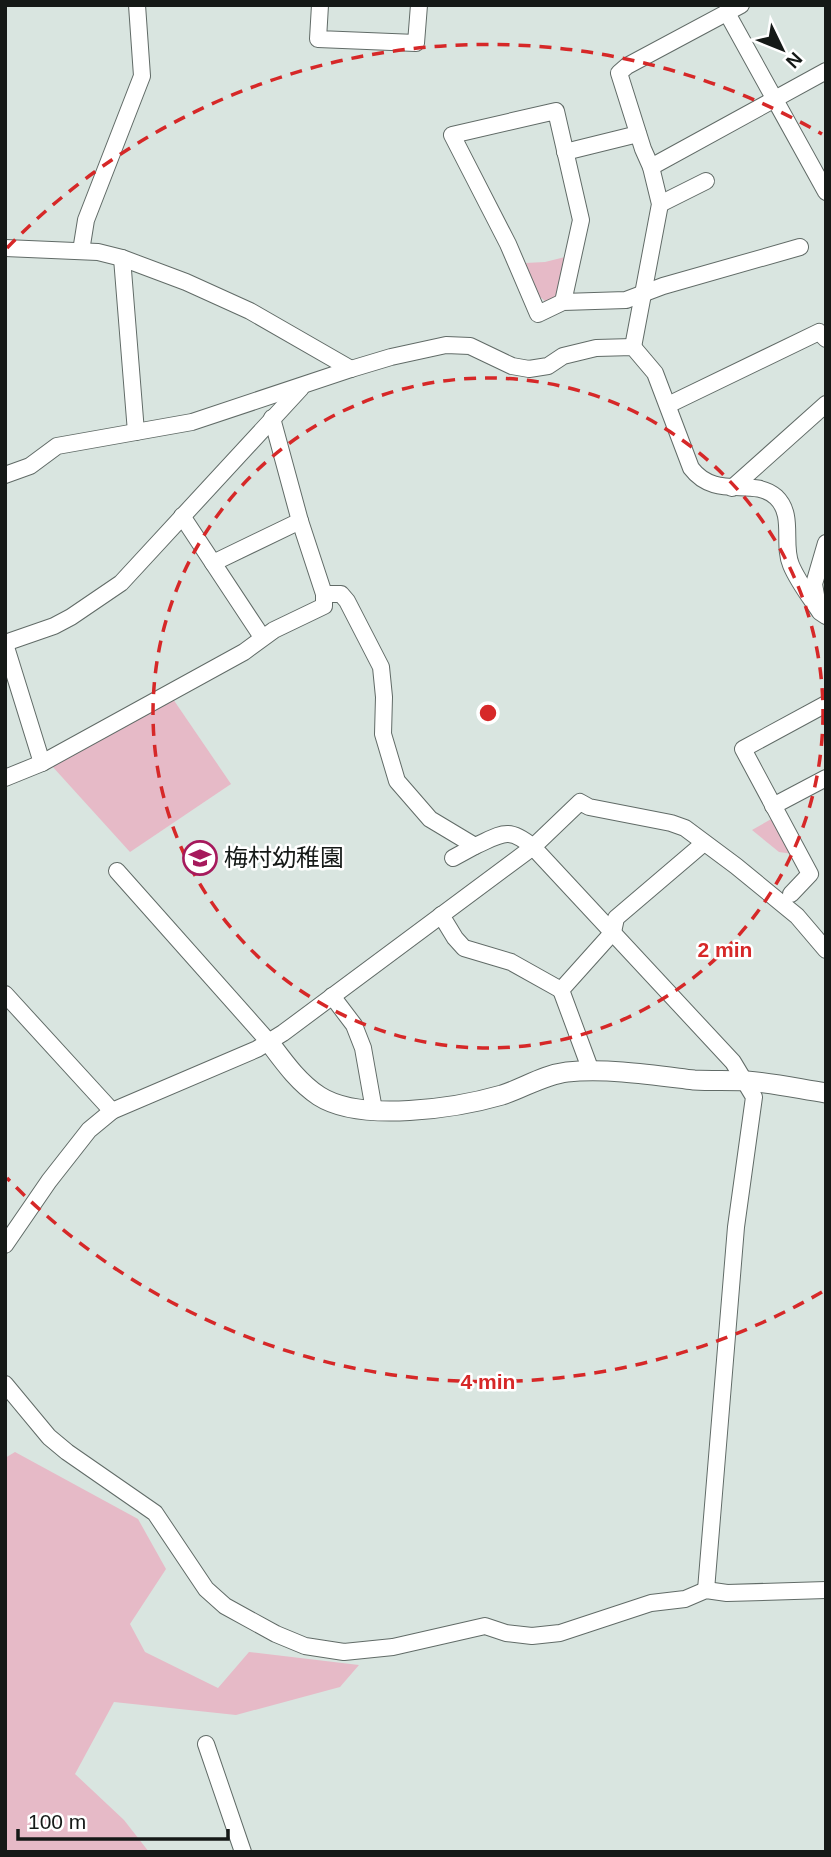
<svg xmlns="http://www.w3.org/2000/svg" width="831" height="1857" viewBox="0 0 831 1857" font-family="Arial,'Noto Sans JP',sans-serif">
  <rect width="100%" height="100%" fill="#d9e5e0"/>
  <g fill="#e6bac7">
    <path d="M 565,257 L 557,298 L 546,302 L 539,296 L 525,263 L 545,262 Z"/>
    <path d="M 173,699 L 231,784 L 130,852 L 52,766 Z"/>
    <path d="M 773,818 L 793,854 L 779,852 L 752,830 Z"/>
    <path d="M 15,1452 L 138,1519 L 166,1569 L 130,1624 L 145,1652 L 218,1688 L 249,1652 L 359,1665 L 340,1687 L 236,1715 L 114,1702 L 75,1774 L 124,1820 L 149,1852 L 5,1852 L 5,1458 Z"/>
  </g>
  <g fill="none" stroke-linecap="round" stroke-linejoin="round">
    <g stroke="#616b67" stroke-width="18">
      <g id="minor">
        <path d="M 320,5 L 318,39 L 416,43 L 419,5"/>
        <path d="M 727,13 L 826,192"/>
        <path d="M 565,152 L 638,134"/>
        <path d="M 651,167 L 826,71"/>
        <path d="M 660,204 L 706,181"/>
        <path d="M 5,248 L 98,252 L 122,258 L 186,282 L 250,311 L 351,369"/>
        <path d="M 81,251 L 86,220 L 142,76 L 137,5"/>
        <path d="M 122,258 L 136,432"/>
        <path d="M 563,302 L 581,220 L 556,111 L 452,135 L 508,244 L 538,314 L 563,302 L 626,300 L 663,286 L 800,247"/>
        <path d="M 633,347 L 660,204 L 651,167 L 643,149 L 619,73 L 627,66 L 741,5"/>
        <path d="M 668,405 L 819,332 L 826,339"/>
        <path d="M 5,475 L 30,466 L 57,446 L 192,422 L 351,369 L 391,357 L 446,345 L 470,346 L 512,366 L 529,369 L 548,366 L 563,356 L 596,348 L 633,347 L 655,373 L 691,468 C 716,501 753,476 776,497 C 795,515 782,544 791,565 C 798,582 810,597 820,612 L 826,616"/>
        <path d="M 732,488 L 826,404"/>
        <path d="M 182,516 L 262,637"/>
        <path d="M 213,563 L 300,521"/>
        <path d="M 324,594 L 341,594 L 347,601 L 381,667 L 384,697 L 383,734 L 397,781 L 430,819 L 475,846 C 502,834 508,826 533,847 L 733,1062 L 754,1097 L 736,1227 L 706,1590"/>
        <path d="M 817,601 L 814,584 L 826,543"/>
        <path d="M 5,643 L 54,626 L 71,617 L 121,583 L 301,388"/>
        <path d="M 5,644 L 42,763"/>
        <path d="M 5,778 L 42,763 L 244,652 L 274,630 L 324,606 L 324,594 L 300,521 L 272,418"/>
        <path d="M 773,806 L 826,778"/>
        <path d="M 453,858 L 475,846"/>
        <path d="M 117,871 L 269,1042"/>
        <path d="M 791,894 L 810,874 L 743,749 L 826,704"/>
        <path d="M 441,915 L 455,938 L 464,948 L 511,962 L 561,990"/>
        <path d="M 5,994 L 112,1111"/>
        <path d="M 332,996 L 354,1025 L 363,1048 L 374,1110"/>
        <path d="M 591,1071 L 561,990 L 613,932 L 616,918 L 704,843"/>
        <path d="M 5,1245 L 49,1181 L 89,1130 L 112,1111 L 257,1049 L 283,1033 L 533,847 L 580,802 L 589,807 L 671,823 L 685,828 L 736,866 L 797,916 L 826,950"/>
        <path d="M 5,1384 L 49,1437 L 67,1452 L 155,1513 L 206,1589 L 225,1606 L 276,1634 L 305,1646 L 344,1652 L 393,1647 L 485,1626 L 506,1633 L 532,1636 L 560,1633 L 651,1603 L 685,1599 L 706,1590 L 727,1593 L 826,1590"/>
        <path d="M 206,1744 L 243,1852"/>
      </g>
    </g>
    <g stroke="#616b67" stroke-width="21">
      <path id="tertiary" d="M 269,1042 C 284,1062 298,1082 319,1096 C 361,1123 457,1108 502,1095 C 524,1088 543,1075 567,1072 C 608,1068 653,1075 694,1080 C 712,1081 729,1080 747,1081 C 773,1083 800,1089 826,1093"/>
    </g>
    <use href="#minor" stroke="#fff" stroke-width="16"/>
    <use href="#tertiary" stroke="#fff" stroke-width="19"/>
  </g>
  <g fill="none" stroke="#d62828" stroke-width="3.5" stroke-dasharray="12 9">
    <circle cx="488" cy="713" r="335"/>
    <path d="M822 1292A669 669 0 0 1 7 1178M7 248A669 669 0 0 1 822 134"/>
  </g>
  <defs>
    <g id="school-ring" transform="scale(1.75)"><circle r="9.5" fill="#fff" stroke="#a6195c" stroke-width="1.5"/><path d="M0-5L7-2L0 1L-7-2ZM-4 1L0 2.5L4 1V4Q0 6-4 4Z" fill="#a6195c"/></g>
  </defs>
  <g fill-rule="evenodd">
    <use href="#school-ring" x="200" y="858"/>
  </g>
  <g text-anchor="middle" stroke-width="5" stroke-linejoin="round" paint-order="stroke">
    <g font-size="24" fill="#151917" stroke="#fff" text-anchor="start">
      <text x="224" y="866">梅村幼稚園</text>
    </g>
  </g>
  <circle cx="488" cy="713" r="10" fill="#d62828" stroke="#fff" stroke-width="3.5"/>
  <g font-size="21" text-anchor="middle" font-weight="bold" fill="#d62828" stroke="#fff" stroke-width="5" stroke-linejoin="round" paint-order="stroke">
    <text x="725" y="957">2 min</text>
    <text x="488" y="1389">4 min</text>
  </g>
  <rect width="831" height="1857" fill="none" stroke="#151917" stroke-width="14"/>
  <g transform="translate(782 49) rotate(133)" stroke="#ffffff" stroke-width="5" paint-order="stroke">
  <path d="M0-5L12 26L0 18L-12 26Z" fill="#151917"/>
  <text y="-10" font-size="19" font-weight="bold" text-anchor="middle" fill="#151917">N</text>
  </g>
  <path d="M18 1829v10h210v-10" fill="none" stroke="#151917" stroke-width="3.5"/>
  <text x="28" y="1829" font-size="21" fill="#151917" stroke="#ffffff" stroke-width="5" paint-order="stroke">100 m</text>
</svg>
